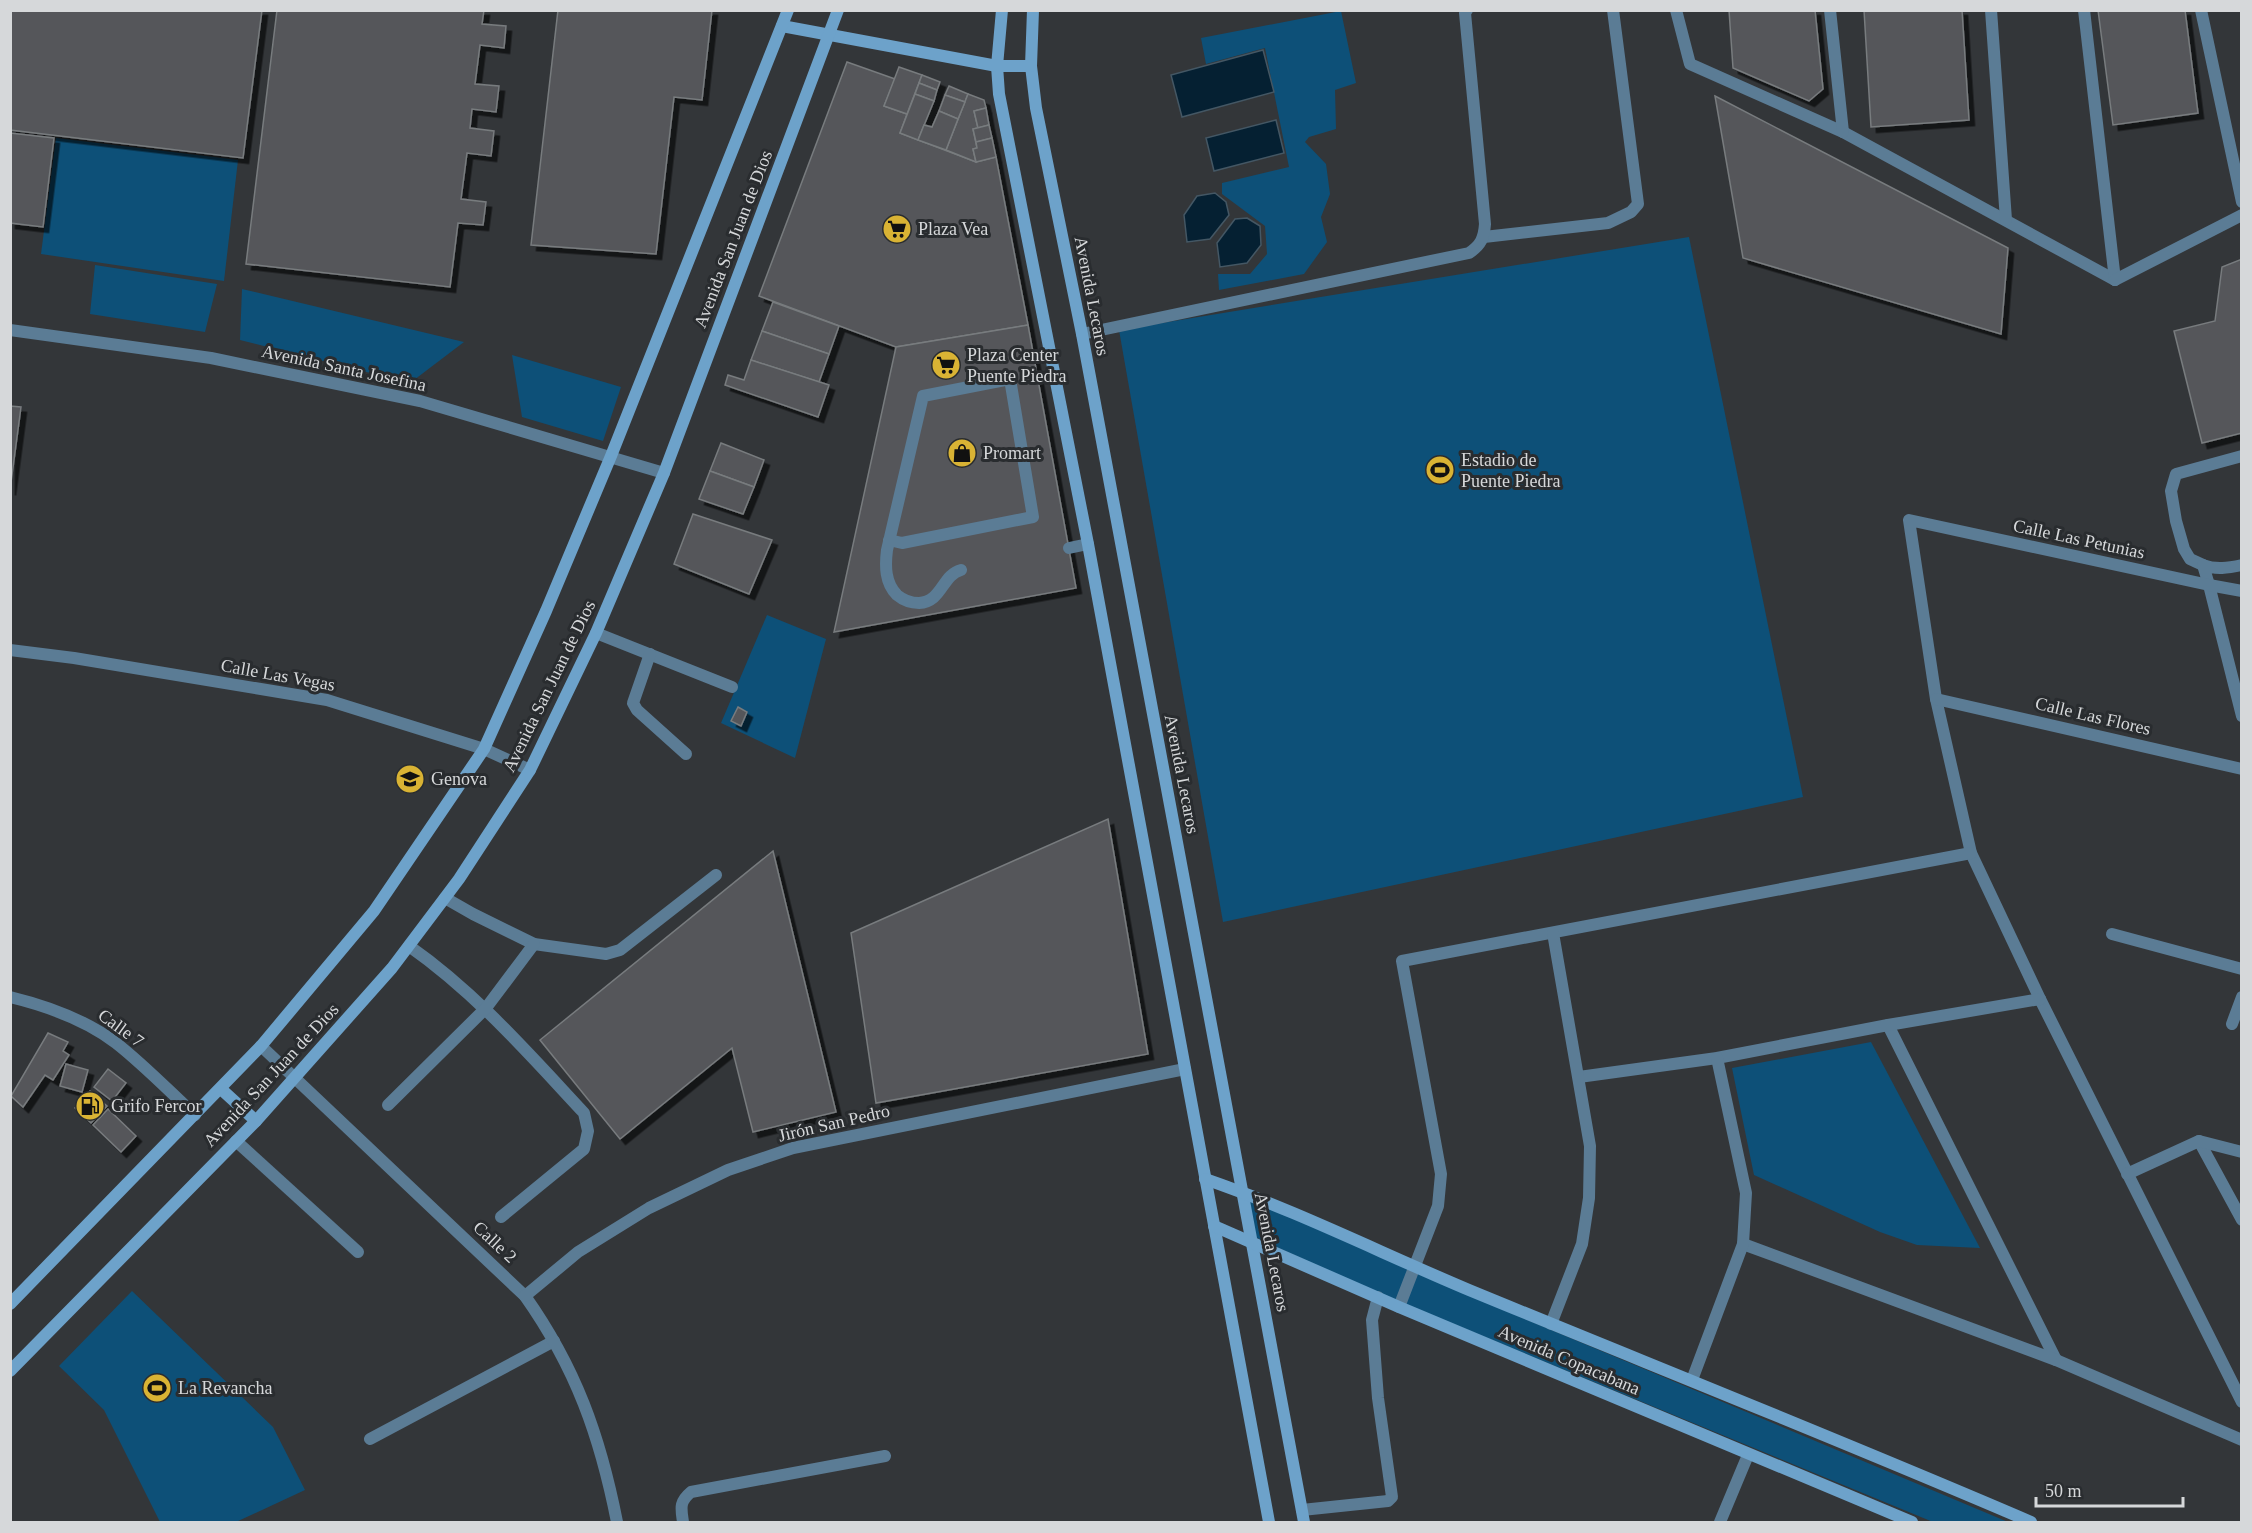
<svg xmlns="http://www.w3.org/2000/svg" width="2252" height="1533" viewBox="0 0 2252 1533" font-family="Georgia,serif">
  <defs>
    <filter id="shadow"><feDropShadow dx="5.5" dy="5.5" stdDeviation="0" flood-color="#0009"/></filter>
  </defs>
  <rect width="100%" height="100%" fill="#333639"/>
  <g fill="#0d5078">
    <path d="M 1341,11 L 1356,83 L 1335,90 L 1336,129 L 1309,137 L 1305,142 L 1326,164 L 1330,194 L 1321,217 L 1327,242 L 1304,274 L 1219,290 L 1218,274 L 1250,274 L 1267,254 L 1265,226 L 1222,194 L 1222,183 L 1289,167 L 1265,48 L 1206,64 L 1201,38 Z"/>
    <path d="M 56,138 L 238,160 L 224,281 L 41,254 Z"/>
    <path d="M 1689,237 L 1803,797 L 1223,922 L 1119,330 Z"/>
    <path d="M 95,265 L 217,284 L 205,332 L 90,314 Z"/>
    <path d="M 242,289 L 464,342 L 410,383 L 240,340 Z"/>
    <path d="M 512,355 L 621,387 L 603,441 L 522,417 Z"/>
    <path d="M 767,615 L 826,639 L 795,758 L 721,723 Z"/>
    <path d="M 1871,1042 L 1980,1248 L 1917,1245 L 1880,1232 L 1754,1175 L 1732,1068 Z"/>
    <path d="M 1246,1197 L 1410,1269 L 1396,1302 L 1255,1237 Z"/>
    <path d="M 1416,1273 L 2008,1522 L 1933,1522 L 1405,1304 Z"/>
    <path d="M 132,1291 L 273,1427 L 305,1490 L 236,1522 L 160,1522 L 104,1410 L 59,1366 Z"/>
  </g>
  <g fill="#052032" stroke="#445764" stroke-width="1.5">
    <path d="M 1263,50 L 1274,92 L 1182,117 L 1171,75 Z"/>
    <path d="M 1276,120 L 1284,153 L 1214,171 L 1206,138 Z"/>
    <path d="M 1215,193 L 1226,202 L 1229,215 L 1210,239 L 1187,242 L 1184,215 L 1197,196 Z"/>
    <path d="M 1247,218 L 1260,226 L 1261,245 L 1247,263 L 1220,267 L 1217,243 L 1235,219 Z"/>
  </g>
  <g fill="#54575a" stroke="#787b7e" stroke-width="1.5" filter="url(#shadow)">
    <path d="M 10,10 L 262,10 L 243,158 L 10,130 Z"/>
    <path d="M 277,10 L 484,10 L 482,24 L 506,26 L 504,48 L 480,45 L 475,84 L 499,86 L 496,112 L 472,109 L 470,128 L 494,131 L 491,156 L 467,153 L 461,199 L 486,202 L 483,225 L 458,223 L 450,287 L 246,264 Z"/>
    <path d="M 558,10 L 712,10 L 702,100 L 674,97 L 656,254 L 531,245 Z"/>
    <path d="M 1729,10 L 1815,10 L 1823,89 L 1809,101 L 1733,68 Z"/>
    <path d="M 1864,10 L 1962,10 L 1969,120 L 1871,127 Z"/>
    <path d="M 2098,10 L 2185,10 L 2198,113 L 2113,125 Z"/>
    <path d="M 847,62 L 895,79 L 884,106 L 907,114 L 900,133 L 976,162 L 996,157 L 1028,325 L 896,347 L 759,296 Z"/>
    <path d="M 899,67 L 922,75 L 907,114 L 884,106 Z"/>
    <path d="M 922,75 L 940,82 L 937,90 L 919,83 Z"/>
    <path d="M 919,83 L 937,90 L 934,101 L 915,94 Z"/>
    <path d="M 949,86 L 968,94 L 965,102 L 945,95 Z"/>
    <path d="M 915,94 L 934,101 L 918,140 L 900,133 Z"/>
    <path d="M 968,94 L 984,100 L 986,108 L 974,111 L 978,128 L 973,129 L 977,148 L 973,149 L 976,162 L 946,150 Z"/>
    <path d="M 945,95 L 965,102 L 958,119 L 939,111 Z"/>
    <path d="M 1715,96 L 2008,248 L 2001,334 L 1743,258 Z"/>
    <path d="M 986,108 L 989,125 L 978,128 L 974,111 Z"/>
    <path d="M 939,111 L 958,119 L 946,150 L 918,140 L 924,125 L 932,127 Z"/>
    <path d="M 989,125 L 992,138 L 976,142 L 973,129 Z"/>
    <path d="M 10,133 L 54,138 L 43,227 L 10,223 Z"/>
    <path d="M 992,138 L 996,157 L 976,162 L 973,149 L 977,148 L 976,142 Z"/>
    <path d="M 2242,259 L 2242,433 L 2202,443 L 2174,331 L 2215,321 L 2222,267 Z"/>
    <path d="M 773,302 L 839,326 L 829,354 L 762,331 Z"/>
    <path d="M 1028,325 L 1076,588 L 834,632 L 896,347 Z"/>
    <path d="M 762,331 L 829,354 L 819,382 L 751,360 Z"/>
    <path d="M 751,360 L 829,385 L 818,417 L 725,385 L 728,375 L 744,380 Z"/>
    <path d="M 10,406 L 21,407 L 10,490 Z"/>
    <path d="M 721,443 L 764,460 L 754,487 L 710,471 Z"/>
    <path d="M 710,471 L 754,487 L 743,514 L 699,499 Z"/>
    <path d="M 693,514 L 772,540 L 749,594 L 674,564 Z"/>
    <path d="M 738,707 L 747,712 L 741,726 L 731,721 Z"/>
    <path d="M 1108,819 L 1148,1054 L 876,1103 L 851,933 Z"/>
    <path d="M 773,851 L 836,1112 L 753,1132 L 732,1048 L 620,1139 L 540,1040 Z"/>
    <path d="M 48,1033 L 68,1042 L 63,1051 L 69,1055 L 53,1080 L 45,1075 L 23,1107 L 11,1096 Z"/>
    <path d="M 66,1064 L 88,1070 L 82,1092 L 60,1086 Z"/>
    <path d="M 108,1069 L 126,1083 L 112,1101 L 94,1087 Z"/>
    <path d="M 90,1091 L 107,1106 L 91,1123 L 75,1108 Z"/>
    <path d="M 108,1109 L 136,1136 L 121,1152 L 93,1125 Z"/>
  </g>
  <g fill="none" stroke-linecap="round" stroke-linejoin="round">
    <g stroke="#5b7c95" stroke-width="12">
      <path d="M 1676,10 L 1690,64 L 1843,132 L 2115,280"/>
      <path d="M 1830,10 L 1843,132"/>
      <path d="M 1991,10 L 2006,220"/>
      <path d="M 2084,10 L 2115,280"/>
      <path d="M 2201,10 L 2242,202"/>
      <path d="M 1484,237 L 1608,223 L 1631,212 L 1638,204 L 1613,10"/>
      <path d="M 2115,280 L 2242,215"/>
      <path d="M 1082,334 L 1469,253 C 1481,245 1484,238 1485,224 L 1465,13 L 1467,10"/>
      <path d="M 889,540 L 902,543 L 1033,517 L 1010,379 L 923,396 L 887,550 C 885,566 885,583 897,595 C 903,600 911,603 919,603 C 942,602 942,575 961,570"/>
      <path d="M 1069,548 L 1088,544"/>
      <path d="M 2203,565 L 2190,559 L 2184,549 L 2176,521 L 2171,491 L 2176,474 L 2242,456"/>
      <path d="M 2209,585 L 2203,565 C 2216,570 2228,568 2242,565"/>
      <path d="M 596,633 L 732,687"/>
      <path d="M 650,654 L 633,703 L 637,710 L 686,754"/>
      <path d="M 445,898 L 473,914 L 534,944 L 606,954 L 620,950 L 716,875"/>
      <path d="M 409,946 C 476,993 529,1054 584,1113 L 588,1131 L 584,1149 L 501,1217"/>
      <path d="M 388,1105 L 486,1008 L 534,944"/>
      <path d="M 236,1141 L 358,1252"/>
      <path d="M 370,1439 L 554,1341"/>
      <path d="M 683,1522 C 681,1508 679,1502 691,1492 L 885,1456"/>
    </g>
    <g stroke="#5b7c95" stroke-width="12">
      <path d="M 10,330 L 211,358 L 420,401 L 664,473"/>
      <path d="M 2209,585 L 2242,716"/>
      <path d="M 2242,591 L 2209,585 L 1909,520 L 1936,699 L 1971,853 L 2040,999 L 2242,1402"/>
      <path d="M 10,650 L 74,658 L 327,700 L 484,749 L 530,770"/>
      <path d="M 1936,699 L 2242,769"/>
      <path d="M 2112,934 L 2242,969"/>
      <path d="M 10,997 C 47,1006 86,1020 116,1043 C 144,1065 169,1091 195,1115"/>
      <path d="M 2232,1024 L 2242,997"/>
      <path d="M 1888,1025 L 2056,1360"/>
      <path d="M 261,1046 L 525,1296 C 576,1368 600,1436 617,1522"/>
      <path d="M 1579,1077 L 1717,1058 L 1888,1025 L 2040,999"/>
      <path d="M 2199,1141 L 2242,1220"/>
      <path d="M 2127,1174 L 2199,1141 L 2242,1152"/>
      <path d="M 1743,1244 L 2056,1360 L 2242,1440"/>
      <path d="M 525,1296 L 578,1252 L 649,1208 L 728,1170 L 793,1148 L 1185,1069"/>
      <path d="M 1399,1307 L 1438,1206 L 1441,1174 L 1402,961 L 1971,853"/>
      <path d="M 1551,1324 L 1582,1244 L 1589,1198 L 1590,1146 L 1553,933"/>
      <path d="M 1692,1380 L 1743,1244 L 1746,1193 L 1717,1058"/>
      <path d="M 1302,1510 L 1388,1501 L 1392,1497 L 1378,1398 L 1372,1320 L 1378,1297"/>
      <path d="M 1720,1522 L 1748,1455"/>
    </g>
    <g stroke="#6da2ca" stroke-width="12">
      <path d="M 1002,10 L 997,66 L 999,94 L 1088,544 L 1269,1522"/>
      <path d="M 1033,10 L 1031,66 L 1036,108 L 1082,334 L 1304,1522"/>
      <path d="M 782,26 L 997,66 L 1031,66"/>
      <path d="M 221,1089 L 256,1121"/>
      <path d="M 1205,1179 C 1295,1210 1381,1253 1469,1290 C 1656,1367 1845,1442 2031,1522"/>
      <path d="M 1214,1226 L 1399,1307 L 1912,1522"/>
      <path d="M 10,1304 L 261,1046 L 374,911 L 484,749 L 546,611 L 611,456 L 788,10"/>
      <path d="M 10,1371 L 256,1121 L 392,968 L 459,879 L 530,770 L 596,633 L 664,473 L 838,10"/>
    </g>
  </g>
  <defs>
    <g id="supermarket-disc" transform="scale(1.5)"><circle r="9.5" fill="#d9b334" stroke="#292c2f"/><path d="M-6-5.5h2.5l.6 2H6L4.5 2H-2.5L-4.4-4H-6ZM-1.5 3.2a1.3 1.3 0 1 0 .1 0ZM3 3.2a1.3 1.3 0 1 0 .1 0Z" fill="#111"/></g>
    <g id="shop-disc" transform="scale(1.5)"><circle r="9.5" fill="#d9b334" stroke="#292c2f"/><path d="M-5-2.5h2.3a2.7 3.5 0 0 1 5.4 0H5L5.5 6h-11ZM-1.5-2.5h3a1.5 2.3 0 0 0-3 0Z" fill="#111"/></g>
    <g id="stadium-disc" transform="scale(1.5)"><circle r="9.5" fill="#d9b334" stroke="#292c2f"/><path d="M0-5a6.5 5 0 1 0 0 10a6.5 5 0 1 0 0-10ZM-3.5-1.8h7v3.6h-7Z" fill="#111"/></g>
    <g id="school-disc" transform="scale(1.5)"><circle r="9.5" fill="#d9b334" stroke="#292c2f"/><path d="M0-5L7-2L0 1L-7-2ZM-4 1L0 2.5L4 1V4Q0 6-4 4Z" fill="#111"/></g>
    <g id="fuel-disc" transform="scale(1.5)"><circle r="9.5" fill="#d9b334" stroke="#292c2f"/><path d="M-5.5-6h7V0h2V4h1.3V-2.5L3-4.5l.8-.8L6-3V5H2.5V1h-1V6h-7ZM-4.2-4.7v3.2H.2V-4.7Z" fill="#111"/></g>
  </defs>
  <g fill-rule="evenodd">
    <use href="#supermarket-disc" x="897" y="229"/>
    <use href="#supermarket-disc" x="946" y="365"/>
    <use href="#shop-disc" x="962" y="453"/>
    <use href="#stadium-disc" x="1440" y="470"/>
    <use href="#school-disc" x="410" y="779"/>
    <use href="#fuel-disc" x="90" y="1106"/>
    <use href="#stadium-disc" x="157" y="1388"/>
  </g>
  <g text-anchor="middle" stroke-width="6" stroke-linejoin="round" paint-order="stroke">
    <g font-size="18" fill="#d6d8da" stroke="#292c2f" text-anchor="start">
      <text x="918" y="235">Plaza Vea</text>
      <text x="967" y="361">Plaza Center<tspan x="967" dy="21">Puente Piedra</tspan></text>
      <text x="983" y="459">Promart</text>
      <text x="1461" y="466">Estadio de<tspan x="1461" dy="21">Puente Piedra</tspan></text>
      <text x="431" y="785">Genova</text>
      <text x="111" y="1112">Grifo Fercor</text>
      <text x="178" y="1394">La Revancha</text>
    </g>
    <g font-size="18" fill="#d6d8da" stroke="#292c2f">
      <text transform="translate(733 239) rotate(-69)" y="6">Avenida San Juan de Dios</text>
      <text transform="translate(1092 296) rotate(79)" y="6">Avenida Lecaros</text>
      <text transform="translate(344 368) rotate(12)" y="6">Avenida Santa Josefina</text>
      <text transform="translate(2079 539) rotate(12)" y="6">Calle Las Petunias</text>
      <text transform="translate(278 675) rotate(10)" y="6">Calle Las Vegas</text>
      <text transform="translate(549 686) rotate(-64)" y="6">Avenida San Juan de Dios</text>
      <text transform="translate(2093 716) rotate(13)" y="6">Calle Las Flores</text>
      <text transform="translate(1182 774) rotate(79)" y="6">Avenida Lecaros</text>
      <text transform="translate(121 1028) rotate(36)" y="6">Calle 7</text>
      <text transform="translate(271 1075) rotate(-47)" y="6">Avenida San Juan de Dios</text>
      <text transform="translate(834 1123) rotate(-13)" y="6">Jirón San Pedro</text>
      <text transform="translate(495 1242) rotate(43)" y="6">Calle 2</text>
      <text transform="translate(1272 1252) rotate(79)" y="6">Avenida Lecaros</text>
      <text transform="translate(1569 1360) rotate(23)" y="6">Avenida Copacabana</text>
    </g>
  </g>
  <rect width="2252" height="1533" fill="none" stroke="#d6d8da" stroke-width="24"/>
  <path d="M2036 1497v9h147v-9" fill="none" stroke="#d6d8da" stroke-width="3"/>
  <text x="2045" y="1497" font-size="18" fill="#d6d8da" stroke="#292c2f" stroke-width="4.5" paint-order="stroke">50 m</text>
</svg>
